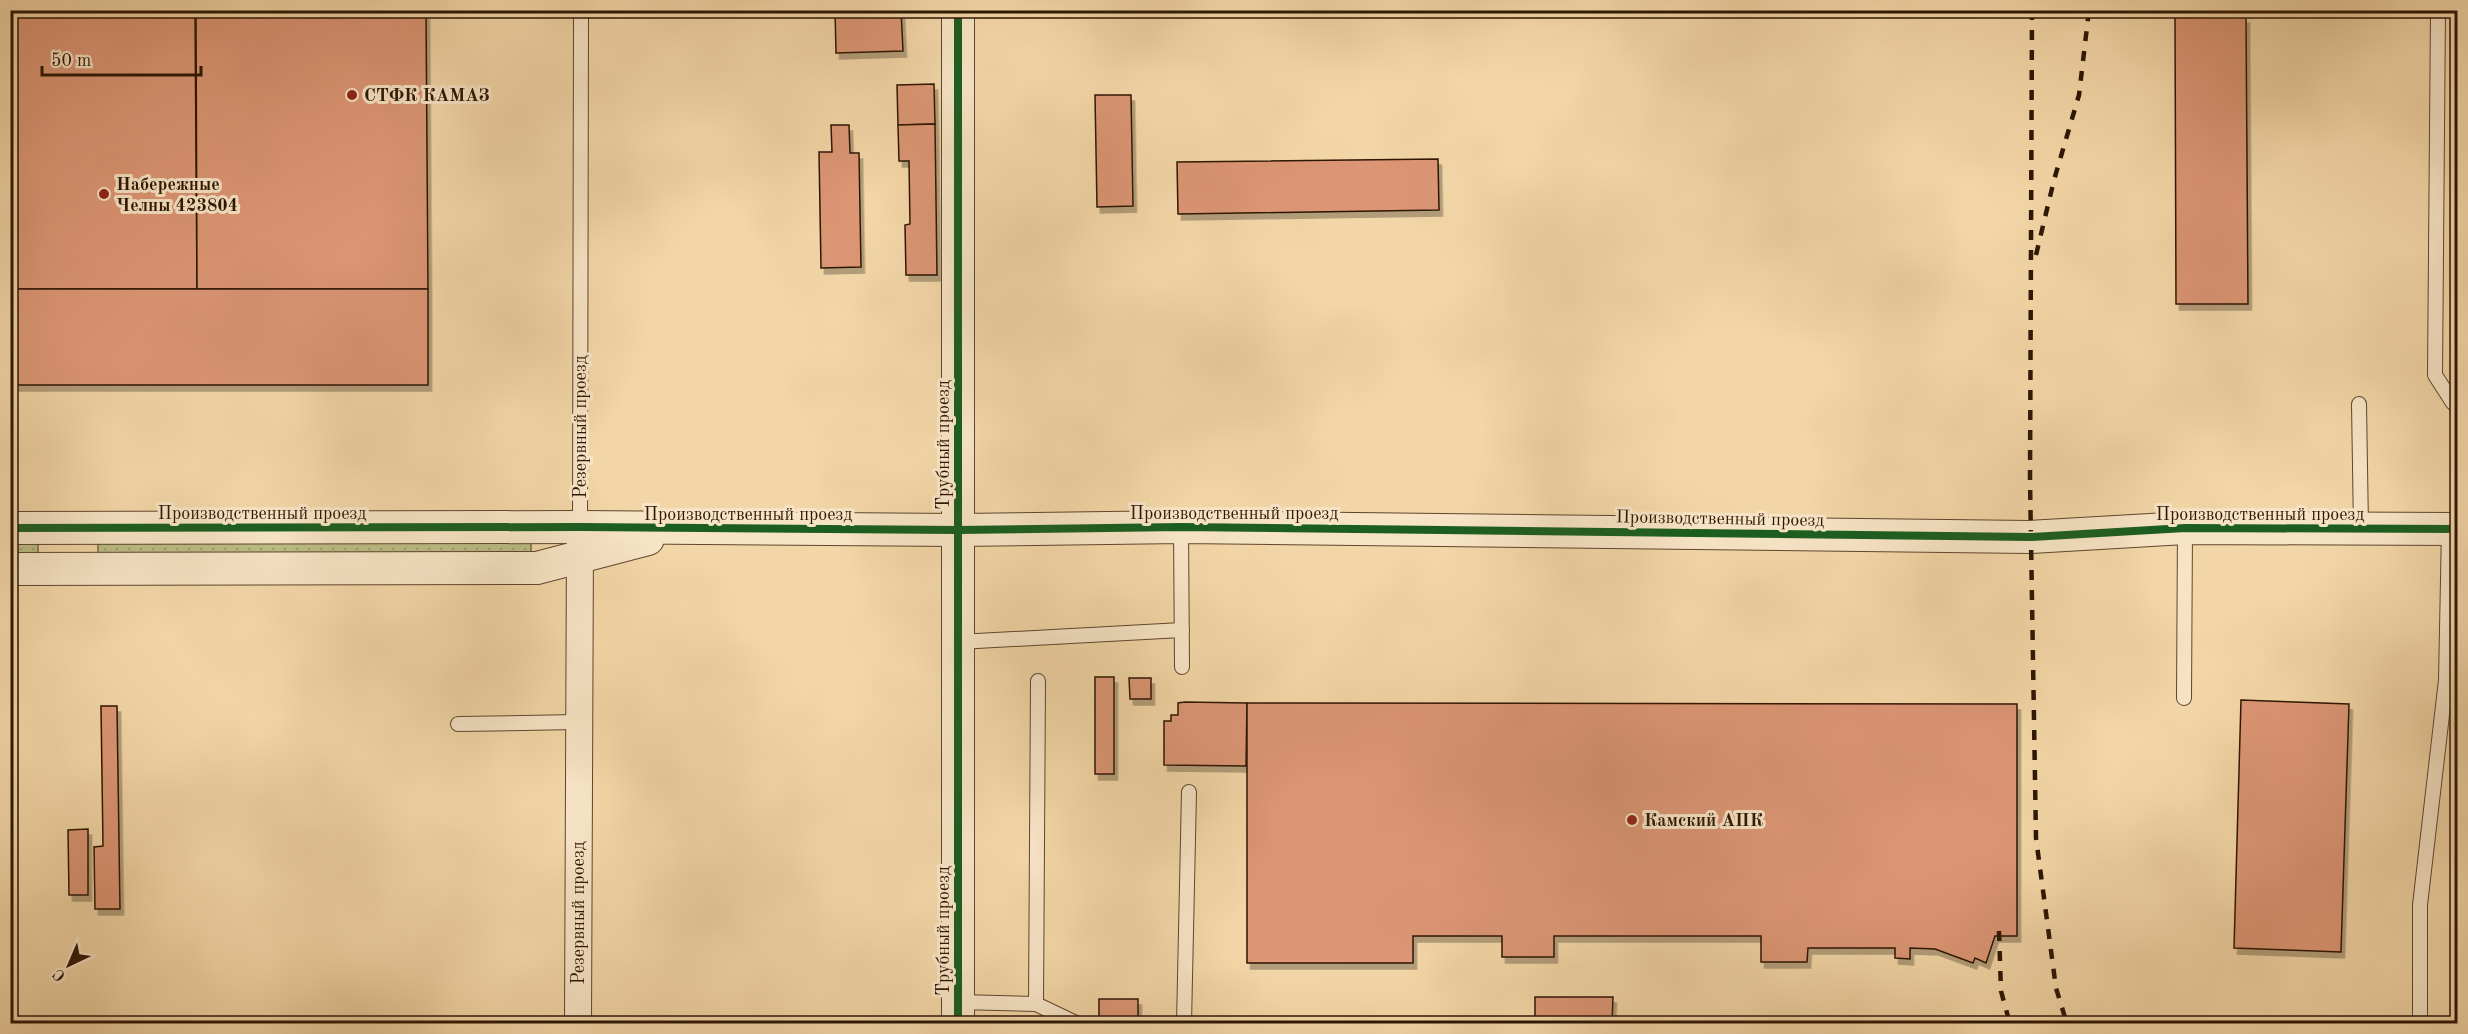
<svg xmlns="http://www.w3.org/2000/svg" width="2468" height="1034" viewBox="0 0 2468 1034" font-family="'Old Standard TT',serif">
  <defs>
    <pattern id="grass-dots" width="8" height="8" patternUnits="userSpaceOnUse" patternTransform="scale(1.5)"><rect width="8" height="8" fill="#bdbd86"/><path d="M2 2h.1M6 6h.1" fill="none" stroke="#a3a272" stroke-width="1.8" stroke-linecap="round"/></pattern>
    <filter id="shadow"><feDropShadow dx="3.5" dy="6" stdDeviation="0" flood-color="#0004"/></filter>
  </defs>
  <rect width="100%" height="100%" fill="#f3d6a7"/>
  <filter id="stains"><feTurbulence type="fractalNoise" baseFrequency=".00333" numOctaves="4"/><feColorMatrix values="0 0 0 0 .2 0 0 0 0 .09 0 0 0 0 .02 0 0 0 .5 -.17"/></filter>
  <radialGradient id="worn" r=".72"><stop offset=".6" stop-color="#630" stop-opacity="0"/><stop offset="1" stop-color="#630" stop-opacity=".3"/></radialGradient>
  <g fill="url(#grass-dots)" stroke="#756a45" stroke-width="1.5">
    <path d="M 10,539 L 38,539 L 38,556 L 11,556 Z"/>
    <path d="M 531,540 L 531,555 L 98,557 L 98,542 Z"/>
  </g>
  <g fill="#dc9675" stroke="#2d1604" stroke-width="1.5" filter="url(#shadow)">
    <path d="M 10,10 L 195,10 L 197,289 L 10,289 Z"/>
    <path d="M 196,10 L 426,10 L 428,289 L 197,289 Z"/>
    <path d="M 835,10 L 901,10 L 903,51 L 836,53 Z"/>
    <path d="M 2175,17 L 2246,17 L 2248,304 L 2176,304 Z"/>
    <path d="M 934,84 L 935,124 L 898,125 L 897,85 Z"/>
    <path d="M 1095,95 L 1131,95 L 1133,206 L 1097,207 Z"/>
    <path d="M 935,124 L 937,275 L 906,275 L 905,225 L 910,224 L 909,161 L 899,161 L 898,125 Z"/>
    <path d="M 831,125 L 849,125 L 850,153 L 859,153 L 861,267 L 821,268 L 819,152 L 832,152 Z"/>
    <path d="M 1438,159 L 1439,210 L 1178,214 L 1177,162 Z"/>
    <rect x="10" y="289" width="418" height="96"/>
    <rect x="1095" y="677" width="19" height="97"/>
    <path d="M 1129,678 L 1151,678 L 1151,699 L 1130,699 Z"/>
    <path d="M 2241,700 L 2349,704 L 2341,952 L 2234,948 Z"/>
    <path d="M 1185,702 L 1247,703 L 1246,766 L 1164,765 L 1164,721 L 1171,721 L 1171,715 L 1178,715 L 1178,703 Z"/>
    <path d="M 1247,703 L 2017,704 L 2017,936 L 1995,936 L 1986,963 L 1975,958 L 1973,963 L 1935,949 L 1910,948 L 1910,959 L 1895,958 L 1895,948 L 1808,948 L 1807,962 L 1761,962 L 1761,936 L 1554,936 L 1554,957 L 1502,957 L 1502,936 L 1413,936 L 1413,963 L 1247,963 Z"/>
    <path d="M 101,706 L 117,706 L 120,909 L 95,909 L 94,847 L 103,846 Z"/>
    <path d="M 88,829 L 88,895 L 69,895 L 68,830 Z"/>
    <path d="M 1535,997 L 1613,997 L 1612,1024 L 1535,1024 Z"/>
    <rect x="1099" y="999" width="39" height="20"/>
    <path d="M 125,1017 L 125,1024 L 65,1024 L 64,1018 Z"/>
  </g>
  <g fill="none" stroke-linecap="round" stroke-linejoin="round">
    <g stroke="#5e462d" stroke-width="16">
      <g id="service">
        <path d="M 2438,10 L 2435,375 L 2453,403 L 2458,404"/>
        <path d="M 2359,404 L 2361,528"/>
        <path d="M 580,527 L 581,10"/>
        <path d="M 1181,527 L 1182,667"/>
        <path d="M 958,642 L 1182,630"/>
        <path d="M 2184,698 L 2185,528"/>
        <path d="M 458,724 L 578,722"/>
        <path d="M 958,1002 L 1036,1004 L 1078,1024"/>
        <path d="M 1036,1004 L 1038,681"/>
        <path d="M 1184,1024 L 1189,792"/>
        <path d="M 2420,1024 L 2420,905 L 2446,680 L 2449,529"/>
      </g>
    </g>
    <g stroke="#5e462d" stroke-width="28">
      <path id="minor" d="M 578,1024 L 580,540"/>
    </g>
    <g stroke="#5e462d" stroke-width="34">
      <g id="tertiary">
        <path d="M 10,528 L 580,527 L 958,530 L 1181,527 L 2030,537 L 2185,528 L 2458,529"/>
        <path d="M 10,569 L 537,568 L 648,539"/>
        <path d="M 958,1024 L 958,10"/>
      </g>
    </g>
    <use href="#service" stroke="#f7e4c6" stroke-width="14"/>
    <use href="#minor" stroke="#f7e4c6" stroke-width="26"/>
    <use href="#tertiary" stroke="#f7e4c6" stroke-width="32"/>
    <g stroke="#2d1604" stroke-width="4.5" stroke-dasharray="10 10" stroke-linecap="butt">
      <path d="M 2032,10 L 2030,480 L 2036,838 L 2056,988 L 2067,1024"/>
      <path d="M 2036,255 L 2054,180 L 2079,95 L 2089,10"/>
      <path d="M 1999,931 L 2001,991 L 2010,1024"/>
    </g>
    <g stroke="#f7e4c6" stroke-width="11">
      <g id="cycleway">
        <path d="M 10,528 L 580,527 L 958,530 L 1181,527 L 2030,537 L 2185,528 L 2458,529"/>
        <path d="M 958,1024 L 958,10"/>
      </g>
    </g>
    <use href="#cycleway" stroke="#1b5e20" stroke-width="8"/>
  </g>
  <g fill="#8f2418" stroke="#f7e4c6" stroke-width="2">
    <circle cx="352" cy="95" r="6"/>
    <circle cx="104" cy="194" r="6"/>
    <circle cx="1632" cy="820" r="6"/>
  </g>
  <g text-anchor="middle" stroke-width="6" stroke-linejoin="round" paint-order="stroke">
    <g font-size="18" font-weight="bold" fill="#2d1604" stroke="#f7e4c6" text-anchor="start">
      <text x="364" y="101">СТФК КАМАЗ</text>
      <text x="116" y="190">Набережные<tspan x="116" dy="21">Челны 423804</tspan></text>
      <text x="1644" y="826">Камский АПК</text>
    </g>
    <g font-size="18" fill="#2d1604" stroke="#f7e4c6">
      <text transform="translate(580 427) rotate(-90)" y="6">Резервный проезд</text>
      <text transform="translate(943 445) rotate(-90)" y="6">Трубный проезд</text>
      <text x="262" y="519">Производственный проезд</text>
      <text x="1234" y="519">Производственный проезд</text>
      <text x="748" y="520">Производственный проезд</text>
      <text x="2260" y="520">Производственный проезд</text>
      <text transform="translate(1720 518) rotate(1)" y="6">Производственный проезд</text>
      <text transform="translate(578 913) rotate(-90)" y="6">Резервный проезд</text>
      <text transform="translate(943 931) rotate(-90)" y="6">Трубный проезд</text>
    </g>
  </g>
  <rect width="2468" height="1034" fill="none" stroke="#f3d6a7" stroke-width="36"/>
  <rect x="12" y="12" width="2444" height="1010" fill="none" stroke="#2d1604" stroke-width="3"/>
  <rect x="18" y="18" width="2432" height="998" fill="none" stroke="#2d1604" stroke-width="1.5"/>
  <g transform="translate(69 965) rotate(224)" stroke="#f7e4c6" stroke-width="4.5" paint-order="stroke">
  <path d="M0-4.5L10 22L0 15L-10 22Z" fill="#2d1604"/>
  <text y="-9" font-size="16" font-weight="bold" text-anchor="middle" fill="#2d1604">С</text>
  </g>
  <path d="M42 66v9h159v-9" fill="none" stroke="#2d1604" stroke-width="3"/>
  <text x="51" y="66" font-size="18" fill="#2d1604" stroke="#f7e4c6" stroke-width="4.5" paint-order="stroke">50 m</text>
  <rect width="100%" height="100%" filter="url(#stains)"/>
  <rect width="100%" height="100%" fill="url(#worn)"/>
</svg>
